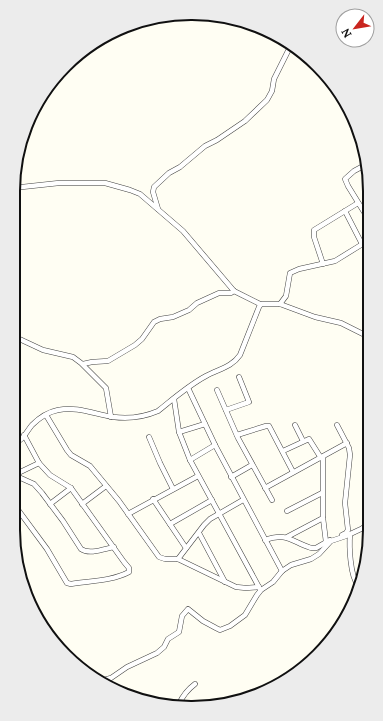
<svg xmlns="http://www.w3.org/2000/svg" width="383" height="721" viewBox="0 0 383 721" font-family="Lora,serif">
  <rect width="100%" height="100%" fill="#fffef3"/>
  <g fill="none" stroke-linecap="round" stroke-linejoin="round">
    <g stroke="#434343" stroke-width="5.5">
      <g id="minor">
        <path d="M 367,164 L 354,171 L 345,179 L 348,186 L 369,220"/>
        <path d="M 13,186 L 22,187 L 59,183 L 105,183 L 130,190 L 140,194 L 183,231 L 234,291 L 260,304"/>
        <path d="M 158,209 L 153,192 L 154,187 L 169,173 L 180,167 L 205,146 L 217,140 L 245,121 L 267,100 L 272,91 L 274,79 L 290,47"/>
        <path d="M 345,211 L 362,244"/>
        <path d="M 323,264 L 314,237 L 314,230 L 358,203"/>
        <path d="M 280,304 L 286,296 L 290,273 L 299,269 L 335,261 L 369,240"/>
        <path d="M 13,336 L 43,350 L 73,357 L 81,363 L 106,388 L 111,417"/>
        <path d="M 83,364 L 92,362 L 108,361 L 135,345 L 142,339 L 154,322 L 160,319 L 173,317 L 189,310 L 197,303 L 219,293 L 231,293 L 234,291"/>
        <path d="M 188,388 L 215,445 L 282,571"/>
        <path d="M 217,390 L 238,438 L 272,500"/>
        <path d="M 174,399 L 179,432 L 190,460 L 260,589"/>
        <path d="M 226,410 L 249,402 L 239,377"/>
        <path d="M 46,415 L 67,450 L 71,455 L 90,466 L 119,501 L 159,557 L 165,559 L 178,559 L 236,587 L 246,588 L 259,587"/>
        <path d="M 295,425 L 303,441"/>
        <path d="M 337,425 L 349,448 L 350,455 L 345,503 L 348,530 L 346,533 L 342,535"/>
        <path d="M 179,432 L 205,424"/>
        <path d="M 237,435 L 266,426 L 269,426 L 293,472"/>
        <path d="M 149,437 L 160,463 L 173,489"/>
        <path d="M 13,444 C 23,441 26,432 32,425 C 39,418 48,412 58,410 C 77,406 94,414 113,417 C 128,419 144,417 158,411 C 173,399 189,385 206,376 C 219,369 232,367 240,355 L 259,307 L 261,304 L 280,304 L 315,317 L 341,323 L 369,337"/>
        <path d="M 283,451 L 309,439 L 321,458"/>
        <path d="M 323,457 L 323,518 L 326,542"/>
        <path d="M 190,460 L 215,445"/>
        <path d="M 14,475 L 34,484 L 42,493 L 63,521 L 81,549 C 89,555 104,549 114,547"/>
        <path d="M 14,475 L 39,463"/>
        <path d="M 231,477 L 252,465"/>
        <path d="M 265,488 L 347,443"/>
        <path d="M 153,499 L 186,548"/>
        <path d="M 13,503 L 47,549 L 67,583 L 71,584 C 90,581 112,581 129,572 L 129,568 L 124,562 L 71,488 L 50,475 L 39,463 L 24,435"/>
        <path d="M 50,504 L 71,488"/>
        <path d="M 82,504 L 106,486"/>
        <path d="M 287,511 L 322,493"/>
        <path d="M 128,514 L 198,476"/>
        <path d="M 170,524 L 212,500"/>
        <path d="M 199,533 L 225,582"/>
        <path d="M 350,534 C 349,546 350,576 358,585"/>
        <path d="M 287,537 L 323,518"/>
        <path d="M 265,540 C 287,532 292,542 311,548 L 316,548 L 330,540"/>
        <path d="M 178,559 L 204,525 L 210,519 L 243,500"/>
        <path d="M 100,681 L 111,678 L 127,667 L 157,653 L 164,647 L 168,639 L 179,632 L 182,616 L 188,609 L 203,621 L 216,628 L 220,630 L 230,626 L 245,615 L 257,595 L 261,590 L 273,582 L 282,571 L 291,565 L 311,559 L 319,554 L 331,541 L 346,536 L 361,529 L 370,524"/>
        <path d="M 179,704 C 183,695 187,690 195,684"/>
      </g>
    </g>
    <use href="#minor" stroke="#fff" stroke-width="4.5"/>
  </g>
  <path d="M0 0H383V721H0ZM191 20H192A171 171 0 0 1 363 191V530A171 171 0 0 1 192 701H191A171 171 0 0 1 20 530V191A171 171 0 0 1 191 20Z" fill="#ececec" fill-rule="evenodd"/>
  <path fill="none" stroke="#101010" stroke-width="2" d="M191 20H192A171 171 0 0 1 363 191V530A171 171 0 0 1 192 701H191A171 171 0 0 1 20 530V191A171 171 0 0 1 191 20Z"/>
  <g transform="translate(355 28) rotate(239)"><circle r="19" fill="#ffffff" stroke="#9f9f9f"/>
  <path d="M0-3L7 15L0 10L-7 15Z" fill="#c9251f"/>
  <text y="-6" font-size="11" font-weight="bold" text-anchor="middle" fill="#101010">N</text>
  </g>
</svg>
